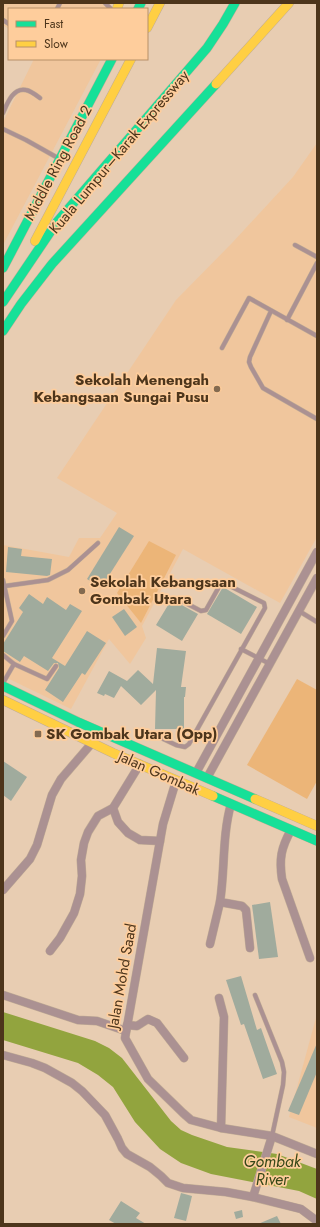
<svg xmlns="http://www.w3.org/2000/svg" width="320" height="1227" viewBox="0 0 320 1227" font-family="Jost,sans-serif">
  <rect width="100%" height="100%" fill="#e8cdb2"/>
  <g fill="#f0c69d">
    <path d="M 3,3 L 111,3 L 109,9 L 9,9 L 9,29 L 3,25 Z"/>
    <path d="M 34,59 L 101,59 L 3,245 L 3,122 Z"/>
    <path d="M 317,143 L 317,537 L 280,603 L 183,549 L 142,626 L 146,638 L 130,664 L 109,639 L 71,709 L 3,676 L 3,545 L 69,557 L 79,538 L 100,538 L 117,513 L 57,478 L 176,300 L 232,243 L 293,177 Z"/>
    <path d="M 317,1014 L 317,1128 L 289,1117 Z"/>
  </g>
  <g fill="#ecb578">
    <path d="M 149,541 L 176,555 L 141,623 L 117,593 Z"/>
    <path d="M 297,679 L 317,690 L 317,781 L 307,799 L 247,765 Z"/>
  </g>
  <path fill="#92a43e" d="M 3,1012 L 95,1041 L 109,1048 L 122,1058 L 171,1121 L 181,1130 L 192,1135 L 227,1147 L 277,1154 L 317,1169 L 317,1199 L 299,1191 L 211,1174 L 181,1163 L 160,1149 L 135,1122 L 113,1087 L 98,1075 L 78,1063 L 3,1040 Z"/>
  <g fill="#a0ab9d">
    <path d="M 119,527 L 134,536 L 101,588 L 87,579 Z"/>
    <path d="M 8,547 L 22,549 L 21,556 L 52,559 L 50,575 L 47,576 L 6,572 Z"/>
    <path d="M 223,587 L 257,607 L 241,634 L 207,614 Z"/>
    <path d="M 29,594 L 43,604 L 47,597 L 66,610 L 70,604 L 82,611 L 52,658 L 65,666 L 87,631 L 106,643 L 85,675 L 82,673 L 63,702 L 45,690 L 59,668 L 58,663 L 54,663 L 48,671 L 24,656 L 20,662 L 3,651 L 3,644 L 23,612 L 19,608 Z"/>
    <path d="M 173,597 L 177,599 L 178,603 L 198,614 L 182,641 L 156,625 Z"/>
    <path d="M 124,609 L 137,627 L 125,636 L 112,617 Z"/>
    <path d="M 157,648 L 186,651 L 181,687 L 186,687 L 185,697 L 184,697 L 184,729 L 155,729 L 156,690 L 141,705 L 121,686 L 114,698 L 105,694 L 104,696 L 97,693 L 109,671 L 127,681 L 138,670 L 153,684 Z"/>
    <path d="M 3,761 L 27,777 L 11,801 L 3,795 Z"/>
    <path d="M 270,902 L 278,957 L 259,959 L 252,905 Z"/>
    <path d="M 241,976 L 257,1030 L 261,1028 L 277,1074 L 263,1079 L 244,1024 L 241,1025 L 226,980 Z"/>
    <path d="M 317,1043 L 317,1072 L 299,1115 L 288,1111 Z"/>
    <path d="M 181,1193 L 192,1196 L 186,1221 L 174,1218 Z"/>
    <path d="M 121,1201 L 140,1213 L 136,1218 L 146,1224 L 116,1224 L 109,1220 Z"/>
    <path d="M 242,1210 L 243,1217 L 236,1219 L 234,1212 Z"/>
    <path d="M 277,1216 L 281,1224 L 258,1224 Z"/>
  </g>
  <g fill="none" stroke-linecap="round" stroke-linejoin="round">
    <g stroke="#c1ac95" stroke-width="5">
      <g id="lane">
        <path d="M 105,3 L 111,9"/>
        <path d="M 57,9 L 60,3"/>
        <path d="M 3,20 L 9,24"/>
        <path d="M 3,113 C 7,104 13,87 26,90 C 31,91 36,95 40,98"/>
        <path d="M 3,129 L 26,140 L 58,158"/>
        <path d="M 295,245 L 317,257"/>
        <path d="M 271,311 L 250,357 L 249,362 L 251,367 L 263,388 L 317,419"/>
        <path d="M 287,320 L 317,263"/>
        <path d="M 222,348 L 249,298 L 317,336"/>
        <path d="M 3,580 L 12,621 L 3,636"/>
        <path d="M 5,586 L 48,580 L 68,570 L 98,543"/>
        <path d="M 299,611 L 317,622"/>
        <path d="M 241,649 L 270,664"/>
        <path d="M 3,655 L 14,664"/>
        <path d="M 3,683 L 14,664 L 47,679 L 56,666"/>
        <path d="M 155,735 L 176,745 L 185,747 L 189,744 L 265,608 L 264,603 L 224,583 L 220,585 L 206,610 L 201,611 L 180,600"/>
        <path d="M 255,995 L 282,1062 L 284,1072 L 283,1085 L 272,1136"/>
      </g>
    </g>
    <g stroke="#c1ac95" stroke-width="9">
      <g id="street">
        <path d="M 196,773 L 317,552"/>
        <path d="M 207,778 L 317,578"/>
        <path d="M 176,781 L 163,824 L 125,1038 L 148,1079 L 183,1113 L 191,1120 L 221,1128 L 272,1136 L 317,1154"/>
        <path d="M 231,804 C 222,836 225,870 220,902 L 242,906 L 246,910 L 250,948"/>
        <path d="M 113,808 L 118,822 L 128,833 L 140,840 L 160,841"/>
        <path d="M 291,830 C 281,848 279,859 282,879 L 310,958"/>
        <path d="M 3,890 L 30,859 L 37,845 L 52,795 L 61,779 L 92,743"/>
        <path d="M 210,944 L 220,902"/>
        <path d="M 50,951 L 60,938 L 74,913 L 80,894 L 82,876 L 81,860 L 84,843 L 88,832 L 98,816 L 113,808 L 140,764"/>
        <path d="M 3,995 L 78,1020 L 97,1021 L 126,1031"/>
        <path d="M 219,998 L 224,1017 L 221,1128"/>
        <path d="M 127,1025 L 137,1026 L 148,1019 L 157,1023 L 184,1058"/>
        <path d="M 3,1055 L 32,1063 L 45,1068 L 72,1083 L 82,1091 L 105,1115 L 118,1139 L 122,1148 L 127,1154 L 150,1167 L 161,1176 L 168,1183 L 183,1188 L 226,1192 L 253,1197 L 301,1209 L 317,1221"/>
        <path d="M 253,1197 L 272,1136"/>
      </g>
    </g>
    <g stroke="#c1ac95" stroke-width="10">
      <g id="fast">
        <path d="M 138,9 L 141,3"/>
        <path d="M 3,268 L 112,59"/>
        <path d="M 3,302 L 57,222 L 207,48 L 223,24 L 235,3"/>
        <path d="M 3,331 L 21,304 L 52,264 L 216,84"/>
        <path d="M 3,686 L 78,722 L 255,799"/>
        <path d="M 213,796 L 317,841"/>
      </g>
    </g>
    <g stroke="#c1ac95" stroke-width="10">
      <g id="slow">
        <path d="M 117,9 L 119,3"/>
        <path d="M 147,28 L 160,3"/>
        <path d="M 216,84 L 289,3"/>
        <path d="M 35,241 L 131,59"/>
        <path d="M 3,700 L 113,753 L 213,796"/>
        <path d="M 255,799 L 317,826"/>
      </g>
    </g>
    <use href="#lane" stroke="#ab9192" stroke-width="4"/>
    <use href="#street" stroke="#ab9192" stroke-width="8"/>
    <use href="#fast" stroke="#16e098" stroke-width="9"/>
    <use href="#slow" stroke="#ffcf43" stroke-width="9"/>
  </g>
  <g fill="#836a50" stroke="#fecd9c" stroke-width="1.5">
    <circle cx="217" cy="389" r="4"/>
    <circle cx="82" cy="591" r="4"/>
    <rect x="34" y="730" width="8" height="8" rx="2"/>
  </g>
  <g text-anchor="middle" stroke-width="3.5" stroke-linejoin="round" paint-order="stroke">
    <g font-size="15" fill="#4d351b" stroke="#fecd9c">
      <text transform="translate(119 152) rotate(-50)" y="5">Kuala Lumpur–Karak Expressway</text>
      <text transform="translate(58 163) rotate(-62)" y="5">Middle Ring Road 2</text>
      <text transform="translate(159 773) rotate(24)" y="5">Jalan Gombak</text>
      <text transform="translate(122 976) rotate(-80)" y="5">Jalan Mohd Saad</text>
    </g>
    <g font-size="15" font-weight="bold" fill="#4d351b" stroke="#fecd9c" text-anchor="start">
      <text x="209" y="385" text-anchor="end">Sekolah Menengah<tspan x="209" dy="17">Kebangsaan Sungai Pusu</tspan></text>
      <text x="90" y="587">Sekolah Kebangsaan<tspan x="90" dy="17">Gombak Utara</tspan></text>
      <text x="46" y="739">SK Gombak Utara (Opp)</text>
    </g>
    <g font-size="16" font-style="italic" fill="#364718" stroke="#fecd9c">
      <text x="272" y="1167">Gombak<tspan x="272" dy="18">River</tspan></text>
    </g>
  </g>
  <rect width="320" height="1227" fill="none" stroke="#4d351b" stroke-width="8"/>
  <rect x="8" y="8" width="140" height="52" fill="#fecd9c" stroke="#b79068"/>
  <rect x="16" y="21" width="20" height="6" fill="#16e098" stroke="#b79068"/>
  <text x="44" y="28" font-size="12" fill="#4d351b">Fast</text>
  <rect x="16" y="41" width="20" height="6" fill="#ffcf43" stroke="#b79068"/>
  <text x="44" y="48" font-size="12" fill="#4d351b">Slow</text>
</svg>
